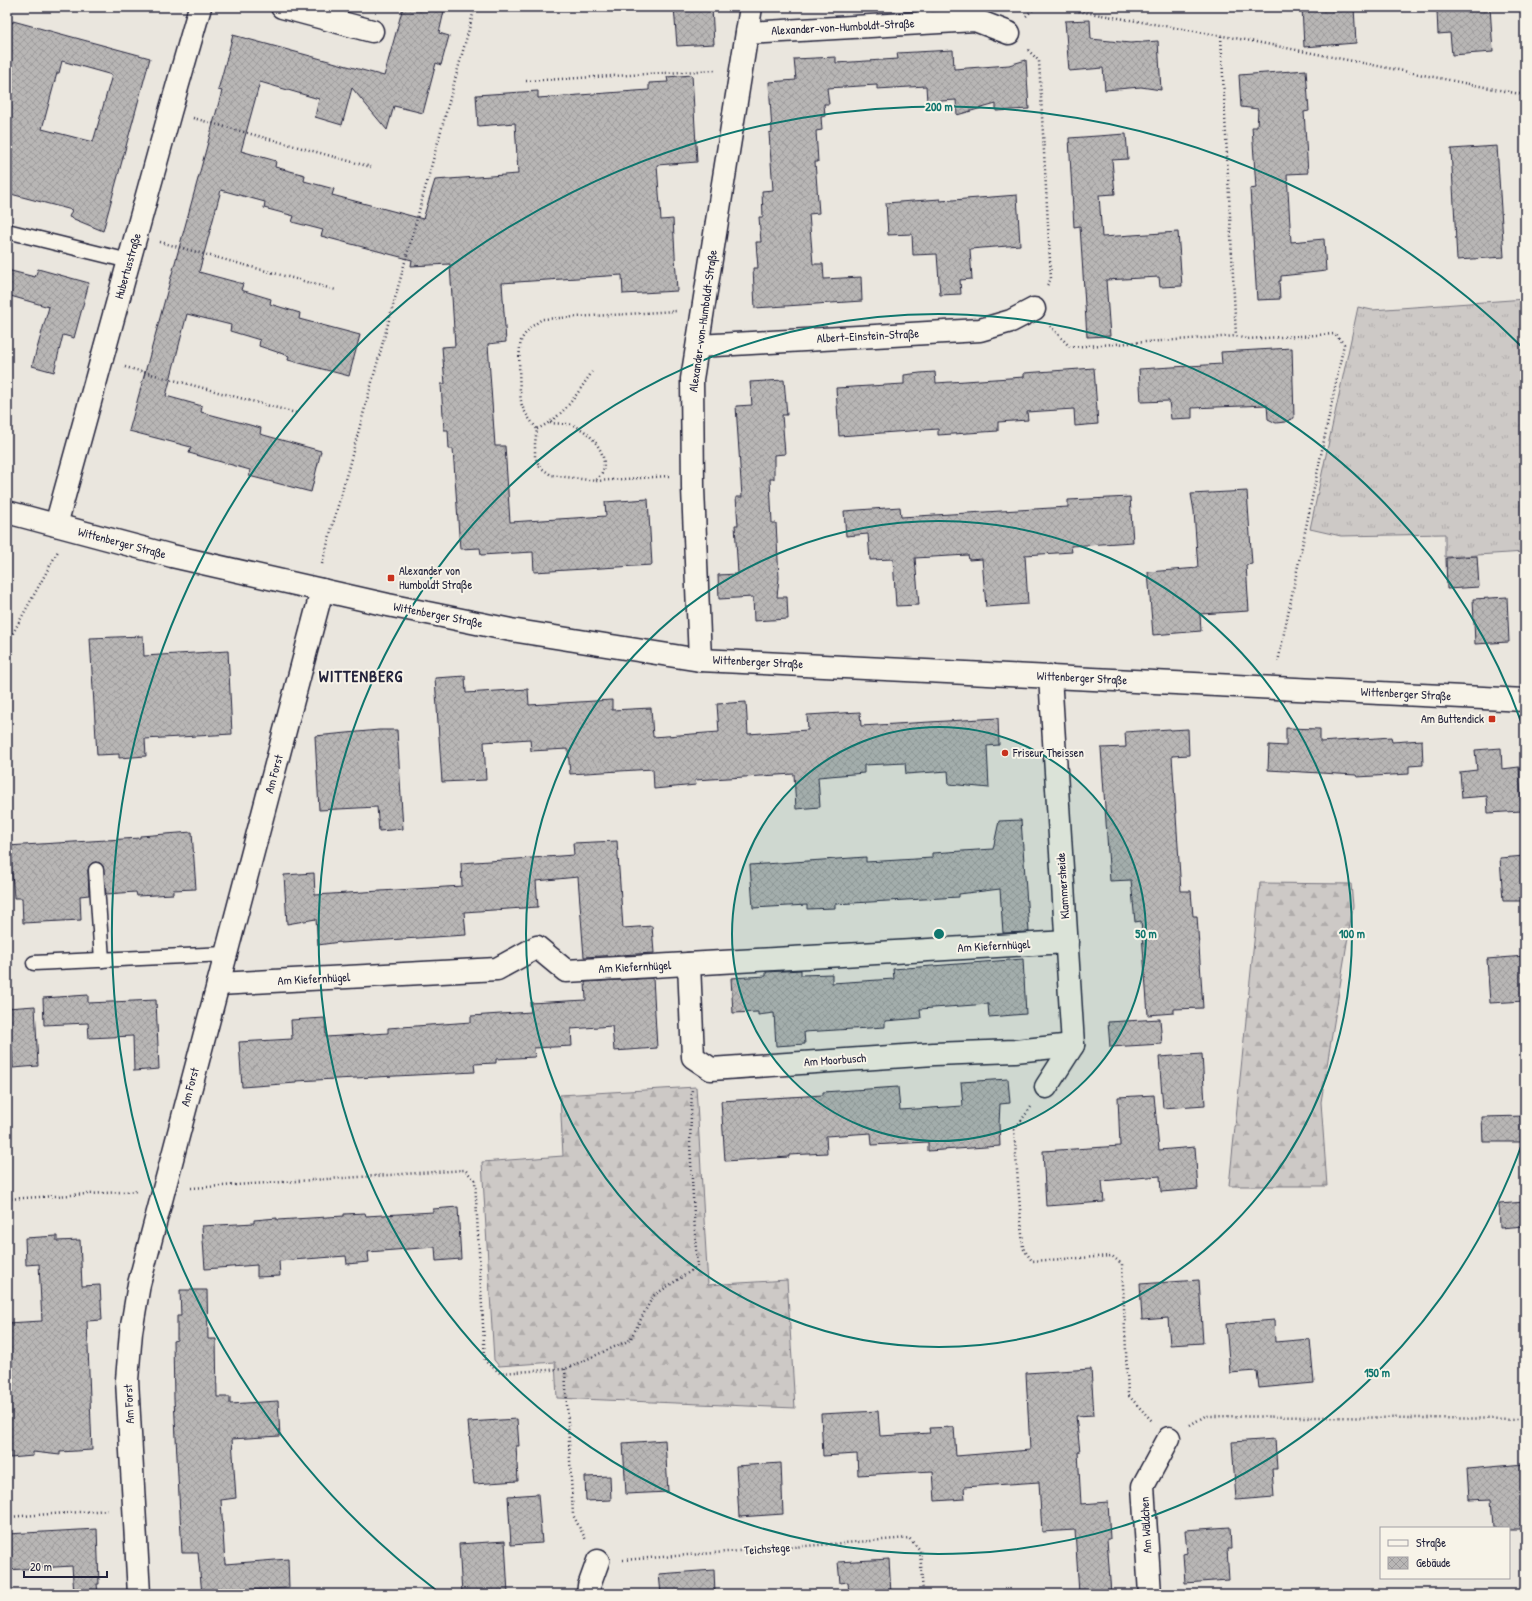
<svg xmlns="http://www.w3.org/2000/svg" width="1532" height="1601" viewBox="0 0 1532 1601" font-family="'Patrick Hand',sans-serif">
  <defs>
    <pattern id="grass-tufts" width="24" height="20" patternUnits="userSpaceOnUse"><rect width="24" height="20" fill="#cdc9c6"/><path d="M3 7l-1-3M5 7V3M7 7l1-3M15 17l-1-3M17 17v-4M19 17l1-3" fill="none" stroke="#b0acab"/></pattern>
    <pattern id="forest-firs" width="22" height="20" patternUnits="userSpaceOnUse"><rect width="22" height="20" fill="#cdc9c6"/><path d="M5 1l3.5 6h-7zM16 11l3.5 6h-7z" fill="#b0acab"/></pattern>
    <pattern id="building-cross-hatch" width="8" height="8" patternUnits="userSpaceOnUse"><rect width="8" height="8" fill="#b8b6b5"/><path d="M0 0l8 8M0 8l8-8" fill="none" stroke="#9e9c9d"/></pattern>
  </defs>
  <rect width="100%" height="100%" fill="#eae6de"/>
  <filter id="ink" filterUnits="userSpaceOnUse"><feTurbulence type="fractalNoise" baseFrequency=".025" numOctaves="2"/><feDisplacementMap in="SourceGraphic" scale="8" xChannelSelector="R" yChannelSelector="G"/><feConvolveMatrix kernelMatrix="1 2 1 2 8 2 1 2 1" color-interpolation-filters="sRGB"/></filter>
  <g filter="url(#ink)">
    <path fill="url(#grass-tufts)" stroke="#787680" d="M 1525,299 L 1525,552 L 1445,557 L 1445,534 L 1341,536 L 1310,529 L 1358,307 L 1372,310 Z"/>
    <g fill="url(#forest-firs)" stroke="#787680">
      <path d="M 1260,883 L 1351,884 L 1353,906 L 1321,1102 L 1327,1186 L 1229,1186 Z"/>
      <path d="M 696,1087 L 708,1285 L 787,1280 L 795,1408 L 557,1398 L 555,1362 L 499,1366 L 494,1360 L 482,1162 L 563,1156 L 560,1095 Z"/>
    </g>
    <g fill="url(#building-cross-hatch)" stroke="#22223b" fill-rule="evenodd">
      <path d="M 403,7 L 445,7 L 439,33 L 449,36 L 441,65 L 436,63 L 423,113 L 394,106 L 387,130 L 352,88 L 342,125 L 315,117 L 319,99 L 260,82 L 241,151 L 276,161 L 275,167 L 305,175 L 304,181 L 334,189 L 332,195 L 423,219 L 435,180 L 518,174 L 515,123 L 478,126 L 476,95 L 538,91 L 538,98 L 649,90 L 649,83 L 668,82 L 667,77 L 692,75 L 697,162 L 657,165 L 661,220 L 673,219 L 677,291 L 623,294 L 622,275 L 502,283 L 506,342 L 488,344 L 495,446 L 505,446 L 510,522 L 606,516 L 605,502 L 648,499 L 652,565 L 534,572 L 533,552 L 481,555 L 480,548 L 460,549 L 453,449 L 449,449 L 448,430 L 444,430 L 441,384 L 445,384 L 442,347 L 455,346 L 450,264 L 411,266 L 412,260 L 321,236 L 323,230 L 292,222 L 294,216 L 264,208 L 265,202 L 221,190 L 199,272 L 243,284 L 241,290 L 271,299 L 270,304 L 300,313 L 299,319 L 360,335 L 349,376 L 288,360 L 289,356 L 259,346 L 260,340 L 230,331 L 231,325 L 187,314 L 166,396 L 202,406 L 201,412 L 261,428 L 260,434 L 321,451 L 311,492 L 249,476 L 250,470 L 189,453 L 191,447 L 129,431 L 222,91 L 218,90 L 233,35 L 384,76 Z"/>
      <path d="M 674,7 L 712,7 L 714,44 L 677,46 Z"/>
      <path d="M 1302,7 L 1354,7 L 1356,43 L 1304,47 Z"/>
      <path d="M 1441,7 L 1490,7 L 1493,52 L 1452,55 L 1450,33 L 1438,34 L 1437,11 L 1441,11 Z"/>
      <path d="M 1090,20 L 1091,39 L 1130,43 L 1158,41 L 1161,90 L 1141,87 L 1105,90 L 1103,68 L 1069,71 L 1065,21 Z"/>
      <path d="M 7,21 L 13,23 L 13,21 L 150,58 L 103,231 L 69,217 L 72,210 L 7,193 ZM 62,61 L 112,75 L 93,142 L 42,129 L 57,73 L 59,73 Z"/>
      <path d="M 953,50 L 954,69 L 1009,65 L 1026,60 L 1029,109 L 996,111 L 996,104 L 957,115 L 956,100 L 927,102 L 926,86 L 877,89 L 877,85 L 827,88 L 829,104 L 824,104 L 825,116 L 821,117 L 822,130 L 816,131 L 818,162 L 815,162 L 819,213 L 809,214 L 813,264 L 823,264 L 824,279 L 861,277 L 862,301 L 755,308 L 753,268 L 758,268 L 756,242 L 761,242 L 759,217 L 763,217 L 762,191 L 773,190 L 769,133 L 772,132 L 769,82 L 796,80 L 794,59 L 836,57 L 836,63 L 898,59 L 897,53 Z"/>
      <path d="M 1306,70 L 1309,111 L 1304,112 L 1308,173 L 1287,174 L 1291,242 L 1324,239 L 1326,271 L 1281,276 L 1281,281 L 1279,281 L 1280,299 L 1257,300 L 1250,189 L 1256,188 L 1252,127 L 1257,127 L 1258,109 L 1241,107 L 1239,75 Z"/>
      <path d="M 1126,134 L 1128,159 L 1112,160 L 1115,194 L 1099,195 L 1102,237 L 1178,232 L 1182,286 L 1160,287 L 1159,277 L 1106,280 L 1110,336 L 1087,337 L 1080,226 L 1074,227 L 1069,138 Z"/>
      <path d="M 1497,146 L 1504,257 L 1457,260 L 1451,149 Z"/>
      <path d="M 1017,195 L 1020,245 L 970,249 L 972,279 L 960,280 L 961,294 L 940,295 L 937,254 L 913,255 L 912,234 L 888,235 L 886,203 L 940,199 L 940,201 Z"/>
      <path d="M 38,269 L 89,283 L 74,338 L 63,335 L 54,372 L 32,366 L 49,307 L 7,295 L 7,270 L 35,277 Z"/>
      <path d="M 1292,348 L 1294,418 L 1285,422 L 1276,423 L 1268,419 L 1267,405 L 1192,408 L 1192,418 L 1171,419 L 1169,401 L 1141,402 L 1139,369 L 1222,364 L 1221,352 Z"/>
      <path d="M 1094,368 L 1098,424 L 1075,426 L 1074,409 L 1027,412 L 1028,420 L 998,422 L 998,431 L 938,435 L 938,429 L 839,436 L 836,388 L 904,384 L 904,375 L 920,373 L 935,372 L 936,383 L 1024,377 L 1024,373 Z"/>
      <path d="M 784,380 L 787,415 L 782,415 L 785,454 L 774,455 L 774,479 L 770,479 L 772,523 L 776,523 L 779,578 L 777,597 L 787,597 L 788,619 L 754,621 L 753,597 L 719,599 L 718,575 L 738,574 L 735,525 L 738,525 L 736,497 L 742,497 L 736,406 L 752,405 L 750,382 Z"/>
      <path d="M 1247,491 L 1252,564 L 1246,565 L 1249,611 L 1200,614 L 1201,631 L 1153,635 L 1148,572 L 1198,568 L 1194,511 L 1191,494 Z"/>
      <path d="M 1130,497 L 1133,542 L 1071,546 L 1072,552 L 1025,555 L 1028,604 L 986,607 L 982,559 L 969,560 L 968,555 L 915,558 L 919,605 L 896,606 L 893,559 L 870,560 L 868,534 L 846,536 L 844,511 L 900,507 L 901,517 L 1068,507 L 1068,500 Z"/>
      <path d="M 1477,556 L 1479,587 L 1447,589 L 1446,558 Z"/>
      <path d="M 1507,597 L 1509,642 L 1475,644 L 1473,599 Z"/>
      <path d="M 143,636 L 144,656 L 228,651 L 232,734 L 145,739 L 146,756 L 119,758 L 119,754 L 97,755 L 90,638 Z"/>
      <path d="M 465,676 L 466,693 L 528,689 L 529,705 L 612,700 L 612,710 L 651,708 L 653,737 L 719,732 L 717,704 L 746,702 L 748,734 L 808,730 L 807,715 L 860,712 L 861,726 L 998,718 L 999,745 L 987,746 L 989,788 L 949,784 L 948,771 L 906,774 L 905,763 L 864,765 L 864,773 L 818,777 L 820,807 L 796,809 L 794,774 L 695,780 L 696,785 L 654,789 L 653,769 L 570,774 L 568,749 L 531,751 L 530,739 L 484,742 L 486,780 L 442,782 L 435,678 Z"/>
      <path d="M 1286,728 L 1320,729 L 1320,742 L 1391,737 L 1392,742 L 1422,740 L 1423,765 L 1409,766 L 1409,774 L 1357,777 L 1356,775 L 1268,770 L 1269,745 L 1286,746 Z"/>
      <path d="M 1170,729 L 1171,730 L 1188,729 L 1189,755 L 1172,756 L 1181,891 L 1191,891 L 1193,916 L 1197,916 L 1203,1008 L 1174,1009 L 1174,1013 L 1148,1015 L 1141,921 L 1135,922 L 1131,880 L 1110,881 L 1101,748 L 1126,747 L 1125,732 Z"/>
      <path d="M 379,730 L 397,730 L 403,829 L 379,831 L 377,807 L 319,810 L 315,736 Z"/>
      <path d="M 1501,748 L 1502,769 L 1519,767 L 1522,811 L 1488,813 L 1487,796 L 1462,798 L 1460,772 L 1477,770 L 1475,750 Z"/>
      <path d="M 1021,820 L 1029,932 L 1003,933 L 1000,889 L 959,894 L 959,897 L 835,904 L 835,908 L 807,909 L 807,905 L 753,908 L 750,865 L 866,857 L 866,862 L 932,858 L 932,853 L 993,849 L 999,821 Z"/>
      <path d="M 192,832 L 196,889 L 173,890 L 173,894 L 137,896 L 136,892 L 106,894 L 103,866 L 100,863 L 95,862 L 89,866 L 88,870 L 89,895 L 80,896 L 81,920 L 23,923 L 22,898 L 14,898 L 12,873 L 7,873 L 7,846 L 140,838 L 140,836 Z"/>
      <path d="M 617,841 L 623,928 L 652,926 L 654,953 L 584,957 L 578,877 L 536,881 L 538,907 L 464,912 L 466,935 L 340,943 L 340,942 L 318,945 L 316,919 L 287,924 L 284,875 L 314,873 L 315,895 L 462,886 L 461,863 L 574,855 L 573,843 Z"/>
      <path d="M 1525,856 L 1525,901 L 1503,901 L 1500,858 Z"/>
      <path d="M 1525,956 L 1525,1001 L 1490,1003 L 1487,959 Z"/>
      <path d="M 1023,959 L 1026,1014 L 989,1017 L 988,1004 L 920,1009 L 921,1018 L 885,1021 L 885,1027 L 804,1032 L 805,1044 L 776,1046 L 774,1013 L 758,1015 L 758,1012 L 733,1013 L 731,978 L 766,976 L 766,972 L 801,970 L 801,975 L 832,974 L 832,983 L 894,979 L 893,969 Z"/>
      <path d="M 653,978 L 657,1048 L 614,1051 L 612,1026 L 571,1029 L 572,1046 L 534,1048 L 535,1057 L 496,1059 L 496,1063 L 474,1064 L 475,1072 L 296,1081 L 296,1083 L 242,1087 L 239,1042 L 292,1039 L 291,1020 L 325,1018 L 326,1037 L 388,1033 L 388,1028 L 471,1022 L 471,1016 L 531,1012 L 530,1003 L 586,1000 L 585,982 Z"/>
      <path d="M 88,995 L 88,1003 L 156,1000 L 159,1069 L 134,1071 L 133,1036 L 89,1038 L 88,1023 L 44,1025 L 43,998 Z"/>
      <path d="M 35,1006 L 38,1066 L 13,1068 L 12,1050 L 7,1050 L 7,1008 Z"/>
      <path d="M 1160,1019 L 1162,1044 L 1110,1047 L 1108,1022 Z"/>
      <path d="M 1202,1054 L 1205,1105 L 1163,1108 L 1159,1057 Z"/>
      <path d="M 1008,1079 L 1010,1103 L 1000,1104 L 999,1124 L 1000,1146 L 928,1151 L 928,1142 L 872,1145 L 871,1133 L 826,1136 L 827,1153 L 789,1155 L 789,1157 L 725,1161 L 721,1101 L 823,1095 L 823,1092 L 898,1087 L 900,1110 L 963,1106 L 961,1082 Z"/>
      <path d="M 1154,1095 L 1159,1150 L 1195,1147 L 1198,1189 L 1161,1192 L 1160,1176 L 1102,1181 L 1104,1202 L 1046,1206 L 1043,1151 L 1120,1146 L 1118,1097 Z"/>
      <path d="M 1525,1116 L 1525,1142 L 1483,1142 L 1482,1117 Z"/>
      <path d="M 1525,1202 L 1525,1226 L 1500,1228 L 1499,1204 Z"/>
      <path d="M 458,1207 L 461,1259 L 436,1261 L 435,1247 L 368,1252 L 369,1262 L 347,1264 L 346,1256 L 279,1261 L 280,1276 L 257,1277 L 257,1265 L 205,1269 L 202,1226 L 254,1223 L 254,1220 L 277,1218 L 277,1220 L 344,1216 L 344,1214 L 365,1213 L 366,1216 L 433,1212 L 433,1209 Z"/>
      <path d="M 57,1236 L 57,1241 L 80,1240 L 82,1286 L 100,1285 L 102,1320 L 87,1321 L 92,1450 L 60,1452 L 60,1455 L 33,1452 L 33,1456 L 10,1458 L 7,1408 L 7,1323 L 42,1321 L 39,1264 L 26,1265 L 25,1238 Z"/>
      <path d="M 1199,1280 L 1203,1343 L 1170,1345 L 1168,1318 L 1142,1320 L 1140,1284 Z"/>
      <path d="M 180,1290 L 207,1290 L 208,1339 L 216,1339 L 217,1397 L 230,1397 L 230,1404 L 278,1401 L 280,1436 L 232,1439 L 236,1498 L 221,1500 L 225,1564 L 288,1559 L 289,1588 L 249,1590 L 249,1594 L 202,1594 L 198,1553 L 182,1553 L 174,1399 L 173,1341 L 177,1340 L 177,1316 L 181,1316 Z"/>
      <path d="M 1274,1320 L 1275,1342 L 1310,1339 L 1314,1383 L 1259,1388 L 1257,1371 L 1230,1373 L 1226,1324 Z"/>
      <path d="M 1091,1369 L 1094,1415 L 1076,1416 L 1080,1452 L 1078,1452 L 1081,1504 L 1108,1502 L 1110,1539 L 1107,1539 L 1111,1594 L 1079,1594 L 1075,1530 L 1042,1532 L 1039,1482 L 964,1487 L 965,1499 L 935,1501 L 933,1471 L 858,1475 L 857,1454 L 823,1456 L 821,1414 L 878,1411 L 880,1436 L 930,1433 L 929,1428 L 954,1427 L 956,1456 L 1030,1450 L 1026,1373 Z"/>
      <path d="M 517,1419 L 519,1446 L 516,1446 L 518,1481 L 474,1484 L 468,1422 Z"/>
      <path d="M 1275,1439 L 1277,1469 L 1272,1469 L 1274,1497 L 1236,1500 L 1232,1442 Z"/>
      <path d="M 665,1440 L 668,1492 L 626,1494 L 623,1443 Z"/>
      <path d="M 781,1463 L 783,1514 L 739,1517 L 736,1466 Z"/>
      <path d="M 1525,1464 L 1525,1528 L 1493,1528 L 1491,1498 L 1469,1499 L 1467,1469 Z"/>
      <path d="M 610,1476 L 611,1500 L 586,1501 L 585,1477 Z"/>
      <path d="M 538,1494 L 542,1543 L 511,1545 L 508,1496 Z"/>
      <path d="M 1230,1527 L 1231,1549 L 1227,1549 L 1229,1580 L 1185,1583 L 1183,1554 L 1187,1553 L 1185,1530 Z"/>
      <path d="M 97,1529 L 99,1584 L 97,1584 L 98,1594 L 74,1594 L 72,1566 L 7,1570 L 7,1534 Z"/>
      <path d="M 505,1541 L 508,1594 L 462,1594 L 459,1544 Z"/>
      <path d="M 889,1559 L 891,1594 L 849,1594 L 848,1582 L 840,1583 L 838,1562 Z"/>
      <path d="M 714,1570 L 715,1594 L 661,1594 L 659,1574 Z"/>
    </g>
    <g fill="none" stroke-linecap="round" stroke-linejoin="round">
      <g stroke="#22223b" stroke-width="17">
        <g id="lane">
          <path d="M 924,7 L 925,22"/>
          <path d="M 7,231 L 129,261"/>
          <path d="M 96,870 L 102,960"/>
          <path d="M 34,963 L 226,954"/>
        </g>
      </g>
      <g stroke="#22223b" stroke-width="25">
        <g id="street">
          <path d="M 282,7 L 372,31"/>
          <path d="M 747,33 L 975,20 L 1009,33"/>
          <path d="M 698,346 L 980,330 L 1011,321 L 1034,309"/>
          <path d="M 7,512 L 172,556 L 388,605 L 511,630 L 700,660 L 1525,700"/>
          <path d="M 56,525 L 170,112 L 200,7"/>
          <path d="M 700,660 L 693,488 L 692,379 L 751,7"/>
          <path d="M 689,964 L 693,1057 L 711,1069 L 934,1054 L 1015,1051 L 1073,1045"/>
          <path d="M 218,984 L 497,969 L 537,947 L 566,971 L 1067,942"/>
          <path d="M 1046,1087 L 1073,1045 L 1050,676"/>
          <path d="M 139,1594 L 127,1380 L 131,1332 L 139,1284 L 322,590"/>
          <path d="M 588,1594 L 589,1586 L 598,1561"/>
          <path d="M 1150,1594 L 1143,1486 L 1169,1438"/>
        </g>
      </g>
      <g stroke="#22223b" stroke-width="2.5" stroke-dasharray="1 3" stroke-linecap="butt">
        <path d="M 1055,7 L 1246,40 L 1525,95"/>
        <path d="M 1026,16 L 1036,7"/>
        <path d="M 1221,36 L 1236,336"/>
        <path d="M 1028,50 L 1039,61 L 1051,279 L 1046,287"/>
        <path d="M 526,81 L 716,70"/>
        <path d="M 193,118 L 371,167"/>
        <path d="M 160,242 L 336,290"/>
        <path d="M 1050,326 L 1070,347 L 1236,336 L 1246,339 L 1335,334 L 1344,344 L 1278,662"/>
        <path d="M 125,367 L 296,413"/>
        <path d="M 550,423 C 558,424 568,423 575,426 C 590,432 608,453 603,470 C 602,474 598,477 596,480"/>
        <path d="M 537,429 C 564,417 576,395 592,372"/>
        <path d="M 669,476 L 596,481 L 551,475 L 540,467 L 535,457 L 535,443 L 537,429 C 531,421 526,415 522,406 C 519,396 518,351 521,341 C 525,331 534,325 542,319 L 677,311"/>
        <path d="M 322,564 L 475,7"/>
        <path d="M 7,644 L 58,551"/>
        <path d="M 1031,1107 L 1014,1130 L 1023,1248 L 1032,1261 L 1112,1256 L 1122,1264 L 1128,1395 L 1152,1421"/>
        <path d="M 191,1188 L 465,1170 L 475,1180 L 485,1361 L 500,1373 L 565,1369 L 630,1340 L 653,1296 L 697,1267 L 690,1144 L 692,1088"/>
        <path d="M 7,1199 L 138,1191"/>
        <path d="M 565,1369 L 573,1515 L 586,1540"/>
        <path d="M 1190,1425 L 1205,1416 L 1525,1419"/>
        <path d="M 7,1517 L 110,1510"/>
        <path d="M 623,1560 L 909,1538 L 920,1550 L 923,1594"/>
      </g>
      <use href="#lane" stroke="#f7f3e8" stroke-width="14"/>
      <use href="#street" stroke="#f7f3e8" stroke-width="22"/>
    </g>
  </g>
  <circle cx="939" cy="934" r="207" fill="#0f766e" fill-opacity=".12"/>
  <g fill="none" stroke="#0f766e" stroke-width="2">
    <circle cx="939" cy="934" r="207"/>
    <circle cx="939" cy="934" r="413"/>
    <path d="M1523 1141A620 620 0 1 1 1523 727"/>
    <path d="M436 1590A827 827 0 1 1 1524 349"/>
  </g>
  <g fill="#c8321e" stroke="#f7f3e8" stroke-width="1.5">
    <rect x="387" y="574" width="8" height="8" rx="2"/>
    <rect x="1488" y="715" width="8" height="8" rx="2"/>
    <circle cx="1005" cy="753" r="4"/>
  </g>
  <g text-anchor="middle" stroke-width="4" stroke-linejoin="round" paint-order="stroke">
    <g font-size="12" fill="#22223b" stroke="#f7f3e8">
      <text transform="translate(843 27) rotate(-3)" y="4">Alexander-von-Humboldt-Straße</text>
      <text transform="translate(128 266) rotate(-74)" y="4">Hubertusstraße</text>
      <text transform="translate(703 321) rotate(-82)" y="4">Alexander-von-Humboldt-Straße</text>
      <text transform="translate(868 336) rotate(-3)" y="4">Albert-Einstein-Straße</text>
      <text transform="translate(122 543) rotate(15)" y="4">Wittenberger Straße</text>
      <text transform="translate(438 615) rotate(11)" y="4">Wittenberger Straße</text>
      <text transform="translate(758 662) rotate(3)" y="4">Wittenberger Straße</text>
      <text transform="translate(1082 678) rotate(3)" y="4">Wittenberger Straße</text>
      <text transform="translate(1406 694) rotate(3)" y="4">Wittenberger Straße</text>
      <text transform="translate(274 774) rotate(-75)" y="4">Am Forst</text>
      <text transform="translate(1063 886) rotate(-94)" y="4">Klammersheide</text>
      <text transform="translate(994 946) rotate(-3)" y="4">Am Kiefernhügel</text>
      <text transform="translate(635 967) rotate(-3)" y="4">Am Kiefernhügel</text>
      <text transform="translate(314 979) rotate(-3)" y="4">Am Kiefernhügel</text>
      <text transform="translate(835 1060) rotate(-4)" y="4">Am Moorbusch</text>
      <text transform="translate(190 1087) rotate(-75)" y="4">Am Forst</text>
      <text transform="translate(129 1404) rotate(-93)" y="4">Am Forst</text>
      <text transform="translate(1146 1525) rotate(-93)" y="4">Am Wäldchen</text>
      <text transform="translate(767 1549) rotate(-4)" y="4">Teichstege</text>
    </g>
    <g font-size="12" fill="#22223b" stroke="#f7f3e8" text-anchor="start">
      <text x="399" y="575">Alexander von<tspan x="399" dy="14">Humboldt Straße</tspan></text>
      <text x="1484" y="723" text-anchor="end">Am Buttendick</text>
      <text x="1013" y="757">Friseur Theissen</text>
    </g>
    <g font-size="16" font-weight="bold" letter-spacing="1" fill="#22223b" stroke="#f7f3e8">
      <text x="361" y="682">WITTENBERG</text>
    </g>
  </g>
  <circle cx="939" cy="934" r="6" fill="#0f766e" stroke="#f7f3e8" stroke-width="2"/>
  <g font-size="12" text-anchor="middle" font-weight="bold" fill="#0f766e" stroke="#f7f3e8" stroke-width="4" stroke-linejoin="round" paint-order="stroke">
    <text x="939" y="111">200 m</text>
    <text x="1146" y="938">50 m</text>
    <text x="1352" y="938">100 m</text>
    <text x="1377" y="1377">150 m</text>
  </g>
  <rect width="1532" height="1601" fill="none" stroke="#f7f3e8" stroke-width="24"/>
  <rect x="12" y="12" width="1508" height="1577" fill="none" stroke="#22223b" stroke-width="1.5" filter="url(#ink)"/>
  <rect x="1380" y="1527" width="130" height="52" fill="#f7f3e8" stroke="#a29fa3"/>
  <rect x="1388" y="1540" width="20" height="6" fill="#f7f3e8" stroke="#a29fa3"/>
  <text x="1416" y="1547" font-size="12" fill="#22223b">Straße</text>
  <rect x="1388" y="1557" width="20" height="12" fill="url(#building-cross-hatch)" stroke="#a29fa3"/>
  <text x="1416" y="1567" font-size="12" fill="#22223b">Gebäude</text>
  <path d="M24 1571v6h83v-6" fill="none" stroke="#22223b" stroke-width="2"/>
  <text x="30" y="1571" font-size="12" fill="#22223b" stroke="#f7f3e8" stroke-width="3" paint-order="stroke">20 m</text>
</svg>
